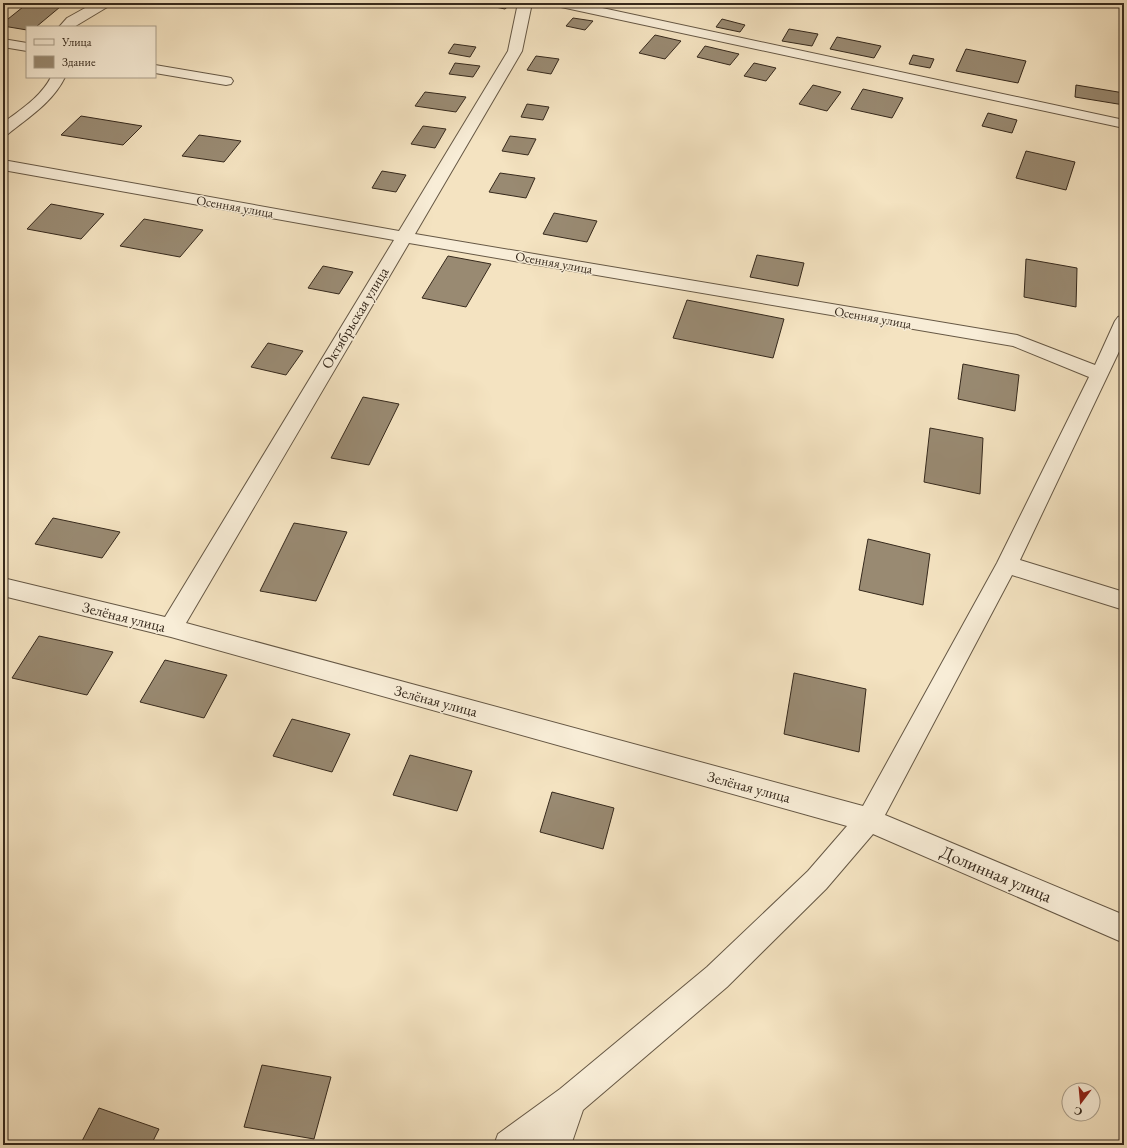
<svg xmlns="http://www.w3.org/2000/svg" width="1127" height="1148" viewBox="0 0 1127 1148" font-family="'EB Garamond',serif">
  <rect width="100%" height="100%" fill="#f4e3c1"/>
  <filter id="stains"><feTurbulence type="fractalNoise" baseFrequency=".005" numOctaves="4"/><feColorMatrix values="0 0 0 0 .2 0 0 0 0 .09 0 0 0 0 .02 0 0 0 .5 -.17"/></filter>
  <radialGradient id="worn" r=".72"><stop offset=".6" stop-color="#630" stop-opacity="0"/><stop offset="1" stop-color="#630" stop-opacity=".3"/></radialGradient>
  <g fill="#998a72" stroke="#36291c">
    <path d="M 28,3 L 60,7 L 36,27 L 27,27 L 27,30 L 3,26 L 3,23 Z"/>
    <path d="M 483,3 L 512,3 L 505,9 L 481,4 Z"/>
    <path d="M 573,18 L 593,21 L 585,30 L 566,26 Z"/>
    <path d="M 722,19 L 745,25 L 740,32 L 716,27 Z"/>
    <path d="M 789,29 L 818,34 L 812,46 L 782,41 Z"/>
    <path d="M 655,35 L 681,41 L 665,59 L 639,53 Z"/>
    <path d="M 837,37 L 881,46 L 874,58 L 830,49 Z"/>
    <path d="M 454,44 L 476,47 L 470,57 L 448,53 Z"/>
    <path d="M 705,46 L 739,54 L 730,65 L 697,57 Z"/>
    <path d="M 966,49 L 1026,61 L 1018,83 L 956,71 Z"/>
    <path d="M 913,55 L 934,59 L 930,68 L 909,64 Z"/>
    <path d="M 536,56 L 559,59 L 551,74 L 527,70 Z"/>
    <path d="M 455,63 L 480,66 L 473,77 L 449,74 Z"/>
    <path d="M 754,63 L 776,68 L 766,81 L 744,76 Z"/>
    <path d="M 813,85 L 841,92 L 827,111 L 799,104 Z"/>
    <path d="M 1076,85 L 1124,93 L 1124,105 L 1075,97 Z"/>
    <path d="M 863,89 L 903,98 L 892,118 L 851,109 Z"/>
    <path d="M 425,92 L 466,97 L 456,112 L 415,106 Z"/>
    <path d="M 527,104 L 549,107 L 543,120 L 521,117 Z"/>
    <path d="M 988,113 L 1017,120 L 1012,133 L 982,126 Z"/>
    <path d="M 81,116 L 142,126 L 123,145 L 61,135 Z"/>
    <path d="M 423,126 L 446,129 L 435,148 L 411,144 Z"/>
    <path d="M 199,135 L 241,141 L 224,162 L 182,156 Z"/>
    <path d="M 510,136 L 536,139 L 528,155 L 502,151 Z"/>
    <path d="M 1026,151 L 1075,162 L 1066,190 L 1016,178 Z"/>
    <path d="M 382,171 L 406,175 L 396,192 L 372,188 Z"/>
    <path d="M 500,173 L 535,178 L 526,198 L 489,192 Z"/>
    <path d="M 51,204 L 104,214 L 81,239 L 27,229 Z"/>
    <path d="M 554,213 L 597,221 L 587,242 L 543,234 Z"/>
    <path d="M 144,219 L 203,230 L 180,257 L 120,246 Z"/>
    <path d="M 757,255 L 804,263 L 798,286 L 750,277 Z"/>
    <path d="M 448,256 L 491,264 L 466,307 L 422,298 Z"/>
    <path d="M 1026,259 L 1077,268 L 1076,307 L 1024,297 Z"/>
    <path d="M 323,266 L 353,272 L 339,294 L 308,288 Z"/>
    <path d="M 687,300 L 784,319 L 773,358 L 673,338 Z"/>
    <path d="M 268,343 L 303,351 L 286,375 L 251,367 Z"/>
    <path d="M 963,364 L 1019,375 L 1015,411 L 958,399 Z"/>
    <path d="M 363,397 L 399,404 L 369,465 L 331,458 Z"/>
    <path d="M 930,428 L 983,438 L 980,494 L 924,482 Z"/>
    <path d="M 53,518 L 120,532 L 102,558 L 35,544 Z"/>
    <path d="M 294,523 L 347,532 L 316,601 L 260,591 Z"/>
    <path d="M 868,539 L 930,554 L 923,605 L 859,590 Z"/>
    <path d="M 39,636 L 113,652 L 87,695 L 12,678 Z"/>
    <path d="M 165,660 L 227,675 L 204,718 L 140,702 Z"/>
    <path d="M 794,673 L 866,689 L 859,752 L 784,734 Z"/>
    <path d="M 292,719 L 350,734 L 332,772 L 273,756 Z"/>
    <path d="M 410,755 L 472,771 L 457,811 L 393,795 Z"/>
    <path d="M 552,792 L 614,808 L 603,849 L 540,832 Z"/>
    <path d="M 262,1065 L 331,1077 L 314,1139 L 244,1127 Z"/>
    <path d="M 99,1108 L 159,1129 L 151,1145 L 80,1145 Z"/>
  </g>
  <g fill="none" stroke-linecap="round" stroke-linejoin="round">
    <g stroke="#665845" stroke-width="2">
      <g id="minor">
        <path d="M 94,3 L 111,3 L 109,6 L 74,27 L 59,27 L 67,18 Z"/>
        <path d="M 518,3 L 532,3 L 522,51 L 415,234 L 1017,335 L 1095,365 L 1115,321 L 1118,317 L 1124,315 L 1124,341 L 1020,560 L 1124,592 L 1124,610 L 1012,575 L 885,815 L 1124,915 L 1124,943 L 873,834 L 826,889 L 727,987 L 583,1110 L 571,1145 L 541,1145 L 542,1140 L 535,1145 L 494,1145 L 498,1134 L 560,1089 L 707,967 L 808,871 L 847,826 L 171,637 L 3,596 L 3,578 L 165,617 L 394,240 L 3,170 L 3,160 L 399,231 L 508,51 ZM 409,243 L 1013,346 L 1089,377 L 997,563 L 863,806 L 186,623 Z"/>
        <path d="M 554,3 L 579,3 L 1124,120 L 1124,128 L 561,7 L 556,6 Z"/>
        <path d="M 3,39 L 27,43 L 27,51 L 3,47 Z"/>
        <path d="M 155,65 L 226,77 L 231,78 L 233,81 L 231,84 L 226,85 L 155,73 Z"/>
        <path d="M 51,77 L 65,77 C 53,102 29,117 8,134 L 3,136 L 3,123 C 20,110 41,97 51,77 Z"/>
      </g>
    </g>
    <use href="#minor" fill="#f8edd7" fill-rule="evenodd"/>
  </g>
  <g text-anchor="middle" stroke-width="3" stroke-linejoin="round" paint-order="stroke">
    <g font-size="13" fill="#36291c" stroke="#f8edd7">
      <text transform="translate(235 206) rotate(10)" y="5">Осенняя улица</text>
      <text transform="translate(554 262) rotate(10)" y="5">Осенняя улица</text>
      <text transform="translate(873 317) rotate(10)" y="5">Осенняя улица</text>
    </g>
    <g font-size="15" fill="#36291c" stroke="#f8edd7">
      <text transform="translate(355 318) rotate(-59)" y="5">Октябрьская улица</text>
      <text transform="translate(124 617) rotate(14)" y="5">Зелёная улица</text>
      <text transform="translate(436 701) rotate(15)" y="5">Зелёная улица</text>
      <text transform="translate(749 787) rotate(15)" y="5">Зелёная улица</text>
    </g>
    <g font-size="18" fill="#36291c" stroke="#f8edd7">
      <text transform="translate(996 874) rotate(23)" y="6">Долинная улица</text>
    </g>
  </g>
  <rect width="1127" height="1148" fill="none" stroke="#f4e3c1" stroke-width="16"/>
  <rect x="4" y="4" width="1119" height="1140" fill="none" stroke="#36291c" stroke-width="2"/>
  <rect x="8" y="8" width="1111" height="1132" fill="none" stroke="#36291c"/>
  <rect x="26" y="26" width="130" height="52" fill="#f8edd7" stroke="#aa9f8c"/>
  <rect x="34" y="39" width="20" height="6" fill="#f8edd7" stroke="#aa9f8c"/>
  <text x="62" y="46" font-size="12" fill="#36291c">Улица</text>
  <rect x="34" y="56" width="20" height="12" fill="#998a72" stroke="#aa9f8c"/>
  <text x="62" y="66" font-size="12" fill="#36291c">Здание</text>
  <g transform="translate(1081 1102) rotate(196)"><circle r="19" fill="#f8edd7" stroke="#aa9f8c"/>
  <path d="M0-3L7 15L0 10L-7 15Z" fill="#8f2418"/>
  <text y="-6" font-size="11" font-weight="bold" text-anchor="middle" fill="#36291c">С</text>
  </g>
  <rect width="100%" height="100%" filter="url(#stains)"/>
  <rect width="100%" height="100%" fill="url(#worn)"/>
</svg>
